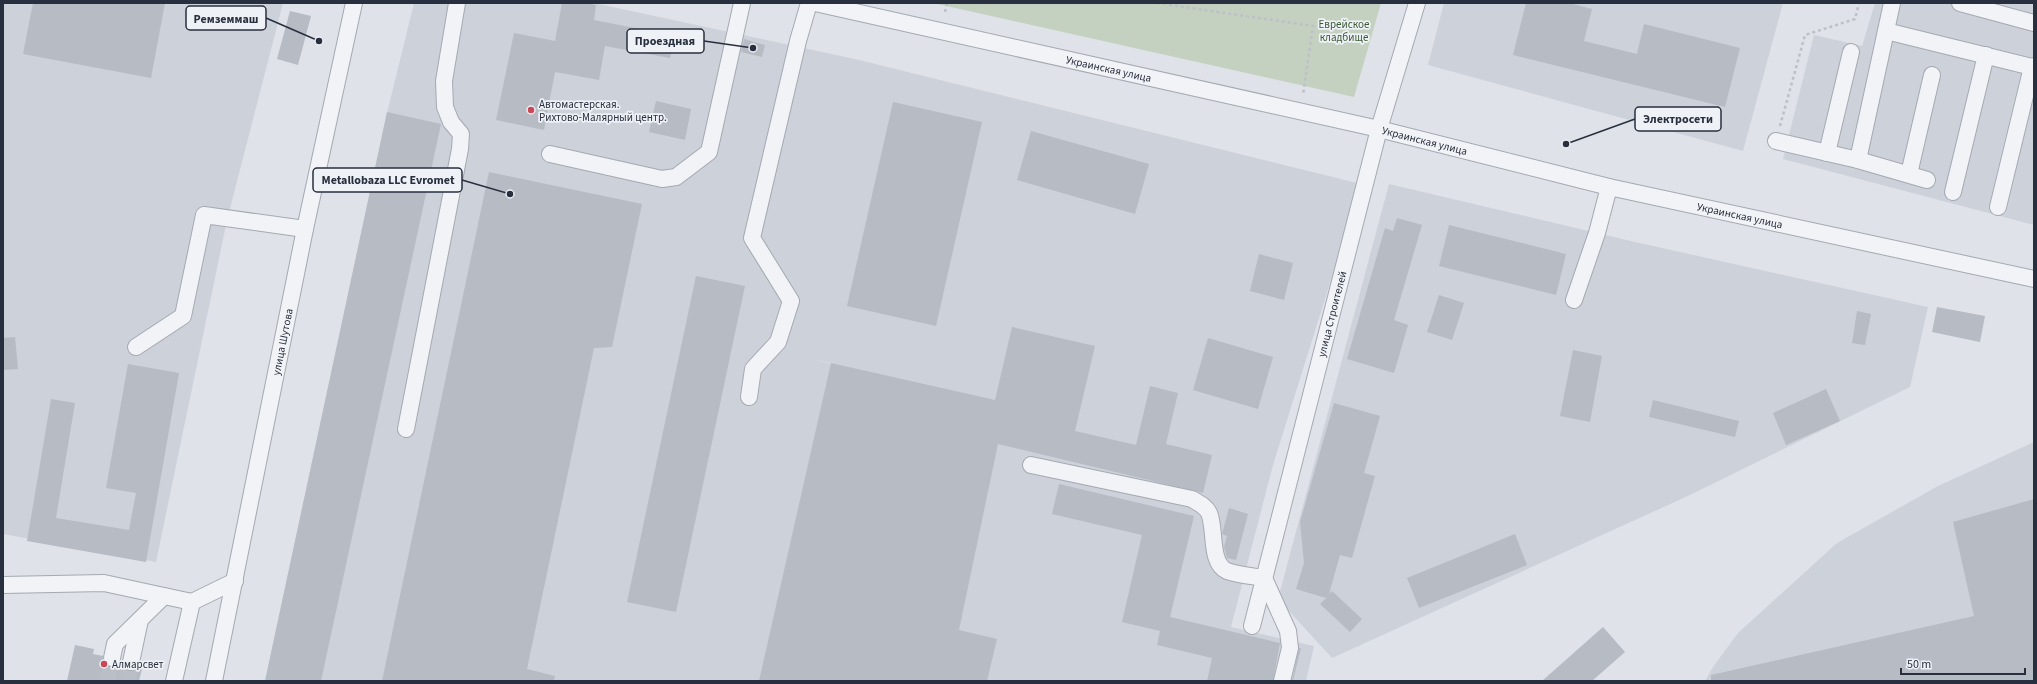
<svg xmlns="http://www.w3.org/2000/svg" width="2037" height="684" viewBox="0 0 2037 684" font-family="'Source Sans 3',sans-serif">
  <rect width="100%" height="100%" fill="#dfe2e8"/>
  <g fill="#cdd1da" fill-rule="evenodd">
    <path d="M 3,3 L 283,3 L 227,220 L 156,562 L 3,534 Z"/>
    <path d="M 414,3 L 594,3 L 855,59 L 1361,184 L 1273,465 L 1231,627 L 1314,646 L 1306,681 L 265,681 L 387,113 ZM 811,359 L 831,363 L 887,377 Z"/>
    <path d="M 1444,3 L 1783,3 L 1743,151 L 1428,65 Z"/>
    <path d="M 1875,3 L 2034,3 L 2034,225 L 1783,159 L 1814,35 L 1862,46 Z"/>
    <path d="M 1389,184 L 1635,242 L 1928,307 L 1910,387 L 1690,495 L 1332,658 L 1278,599 Z"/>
    <path d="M 2034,442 L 2034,681 L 1705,681 L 1713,667 L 1738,633 L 1837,543 L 1938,486 Z"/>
  </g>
  <path fill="#c4d1c0" d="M 933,3 L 1381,3 L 1354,97 Z"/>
  <g fill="#b6bbc4">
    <path d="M 33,3 L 165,3 L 151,78 L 23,54 Z"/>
    <path d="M 562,3 L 585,3 L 596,5 L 594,20 L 675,36 L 670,58 L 605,46 L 599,80 L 555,72 L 544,130 L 496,120 L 514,33 L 555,41 Z"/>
    <path d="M 1526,3 L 1569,3 L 1592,9 L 1584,41 L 1637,54 L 1644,24 L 1740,48 L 1725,107 L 1513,55 Z"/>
    <path d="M 290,11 L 311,16 L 298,65 L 277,59 Z"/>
    <path d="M 744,39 L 765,45 L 762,57 L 741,52 Z"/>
    <path d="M 656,101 L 691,109 L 685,140 L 649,132 Z"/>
    <path d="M 893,102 L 982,122 L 936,326 L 847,306 Z"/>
    <path d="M 387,112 L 441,124 L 321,681 L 265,681 Z"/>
    <path d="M 1031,131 L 1149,164 L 1135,214 L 1017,180 Z"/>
    <path d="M 489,172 L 642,204 L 612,347 L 594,348 L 527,669 L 555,676 L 554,681 L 382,681 Z"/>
    <path d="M 1397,218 L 1422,225 L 1394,320 L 1408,325 L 1394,373 L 1347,359 L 1385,228 L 1393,231 Z"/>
    <path d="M 1449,225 L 1566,254 L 1556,295 L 1439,266 Z"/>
    <path d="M 1259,254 L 1293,263 L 1284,300 L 1250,291 Z"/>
    <path d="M 696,276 L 745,286 L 676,612 L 627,602 Z"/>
    <path d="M 1439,295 L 1464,303 L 1452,340 L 1427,332 Z"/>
    <path d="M 1937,307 L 1985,316 L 1980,342 L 1932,332 Z"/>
    <path d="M 1857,311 L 1871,314 L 1865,345 L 1852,343 Z"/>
    <path d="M 1012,327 L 1095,346 L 1075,431 L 1136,445 L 1150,386 L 1178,393 L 1166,444 L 1212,455 L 1203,493 L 998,444 L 959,630 L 997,639 L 987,681 L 759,681 L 831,363 L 995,400 Z"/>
    <path d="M 15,337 L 18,369 L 3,370 L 3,338 Z"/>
    <path d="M 1208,338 L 1273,357 L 1258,409 L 1193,390 Z"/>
    <path d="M 1573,350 L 1602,356 L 1590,422 L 1560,416 Z"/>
    <path d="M 128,364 L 179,373 L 146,562 L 27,541 L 51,399 L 75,403 L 56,518 L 129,530 L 136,493 L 106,488 Z"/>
    <path d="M 1826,389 L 1840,421 L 1786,445 L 1773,413 Z"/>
    <path d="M 1653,400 L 1739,421 L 1735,437 L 1649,417 Z"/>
    <path d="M 1334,403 L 1380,416 L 1364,473 L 1375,476 L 1352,558 L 1340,555 L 1329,594 L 1332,591 L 1362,619 L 1350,632 L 1320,604 L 1326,598 L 1296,589 L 1304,563 L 1300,522 Z"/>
    <path d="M 1059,484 L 1194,516 L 1170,617 L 1280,643 L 1273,681 L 1207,681 L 1212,658 L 1157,645 L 1160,631 L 1122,622 L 1142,535 L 1052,514 Z"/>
    <path d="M 2034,499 L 2034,681 L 1711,681 L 1711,675 L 1974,616 L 1953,522 Z"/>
    <path d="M 1229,508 L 1248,514 L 1236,560 L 1227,558 L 1224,547 L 1227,536 L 1222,534 Z"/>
    <path d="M 1515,534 L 1527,565 L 1419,608 L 1407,578 Z"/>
    <path d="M 1603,627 L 1625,652 L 1592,681 L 1542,681 Z"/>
    <path d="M 75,645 L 94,649 L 93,654 L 103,656 L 103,661 L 110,667 L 115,667 L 121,660 L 124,669 L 129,671 L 134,671 L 140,664 L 143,665 L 139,681 L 67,681 Z"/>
    <path d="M 1299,648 L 1301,648 L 1293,681 L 1292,681 Z"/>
  </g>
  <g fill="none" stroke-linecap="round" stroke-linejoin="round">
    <g stroke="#babec6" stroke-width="16" stroke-dasharray="16 8" stroke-linecap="butt">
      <path d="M 107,681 L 112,658"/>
      <path d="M 127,681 L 131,662"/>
    </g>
    <g stroke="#a4a9b2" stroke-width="18">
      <g id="minor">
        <path id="s1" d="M 815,3 L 1379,129 L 1609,187 L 2034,279"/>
        <path d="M 1960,3 L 2034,23"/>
        <path d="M 1886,31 L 2032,67 L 2034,66"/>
        <path d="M 1776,141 L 1858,160 L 1927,180"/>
        <path d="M 1827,153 L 1851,52"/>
        <path d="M 550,154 L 662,179 L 676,177 L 709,152 L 742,3"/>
        <path d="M 1858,160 L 1892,3"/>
        <path d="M 1909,174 L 1932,75"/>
        <path d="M 1953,192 L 1986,55"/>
        <path d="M 1998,207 L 2032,67"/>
        <path d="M 1574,300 L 1597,233 L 1609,187"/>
        <path d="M 136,347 L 183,316 L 204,215 L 305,229"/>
        <path d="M 749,397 L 753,369 L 778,342 L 791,301 L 752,238 L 798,41 L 809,3"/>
        <path d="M 406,429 L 460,149 L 461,134 L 451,122 L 445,107 L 444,81 L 457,3"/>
        <path d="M 1031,465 L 1192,499 C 1198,503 1206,506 1209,513 C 1216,528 1209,563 1227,571 C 1238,575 1253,576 1264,578 L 1288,631 L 1290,648 L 1282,681"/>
        <path d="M 3,585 L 104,583 L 164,596"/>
        <path id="s2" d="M 1252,626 L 1379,129 L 1417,3"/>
        <path d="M 112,658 L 115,644 L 164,596 L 192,602"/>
        <path d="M 131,662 L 140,620"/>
        <path d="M 174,681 L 192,602 L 235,581"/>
        <path id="s3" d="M 214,681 L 305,229 L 354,3"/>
      </g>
    </g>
    <g stroke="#bdc0c6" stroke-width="2.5" stroke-dasharray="3 3" stroke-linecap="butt">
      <path d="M 1157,3 L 1313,26 L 1303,95"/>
      <path d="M 945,12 L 947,3"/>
      <path d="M 1780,126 L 1805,35 L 1855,19 L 1859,3"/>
    </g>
    <use href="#minor" stroke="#f1f3f6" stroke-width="16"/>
  </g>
  <g fill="#cb4656" stroke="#eef1f5" stroke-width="1.5">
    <circle cx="531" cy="110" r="4"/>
    <circle cx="104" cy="664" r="4"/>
  </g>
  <g text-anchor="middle" stroke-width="3.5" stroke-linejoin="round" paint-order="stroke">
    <g font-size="11" fill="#3b5a36" stroke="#eef1f5">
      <text x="1344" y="28">Еврейское<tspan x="1344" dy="13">кладбище</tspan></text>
    </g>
    <g font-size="11" fill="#282f3e" stroke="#eef1f5">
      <text dy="4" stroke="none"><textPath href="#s1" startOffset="301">Украинская улица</textPath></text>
      <text dy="4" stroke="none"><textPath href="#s1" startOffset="625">Украинская улица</textPath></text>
      <text dy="4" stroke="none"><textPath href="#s1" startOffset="949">Украинская улица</textPath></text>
      <text dy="4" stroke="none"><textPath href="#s2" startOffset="322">улица Строителей</textPath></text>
      <text dy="4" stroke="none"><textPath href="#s3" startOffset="346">улица Шутова</textPath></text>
    </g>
    <g font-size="11" fill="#282f3e" stroke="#eef1f5" text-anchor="start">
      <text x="539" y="108">Автомастерская.<tspan x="539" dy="13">Рихтово-Малярный центр.</tspan></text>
      <text x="112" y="668">Алмарсвет</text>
    </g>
  </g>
  <path fill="none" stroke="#282f3e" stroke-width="1.5" d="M319 41L266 18M753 48L704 41M1566 144L1635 119M510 194L462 180"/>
  <g fill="#282f3e" stroke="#eef1f5" stroke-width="1.5">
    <circle cx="319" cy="41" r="4"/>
    <circle cx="753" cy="48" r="4"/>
    <circle cx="1566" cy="144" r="4"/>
    <circle cx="510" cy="194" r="4"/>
  </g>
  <g fill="#eef1f5" stroke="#282f3e" stroke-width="1.5">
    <rect x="186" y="6" width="80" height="24" rx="4"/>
    <rect x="627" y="29" width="77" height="24" rx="4"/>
    <rect x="1635" y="107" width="86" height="24" rx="4"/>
    <rect x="313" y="168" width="149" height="24" rx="4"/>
  </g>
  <g font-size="12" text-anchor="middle" font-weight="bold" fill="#282f3e">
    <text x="226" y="23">Ремземмаш</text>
    <text x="665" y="45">Проездная</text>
    <text x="1678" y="123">Электросети</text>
    <text x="388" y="184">Metallobaza LLC Evromet</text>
  </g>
  <rect width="2037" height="684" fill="none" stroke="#282f3e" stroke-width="8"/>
  <path d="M1901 668v6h124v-6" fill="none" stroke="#282f3e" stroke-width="2"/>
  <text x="1907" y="668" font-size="12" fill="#282f3e" stroke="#eef1f5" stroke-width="3" paint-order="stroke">50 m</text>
</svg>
